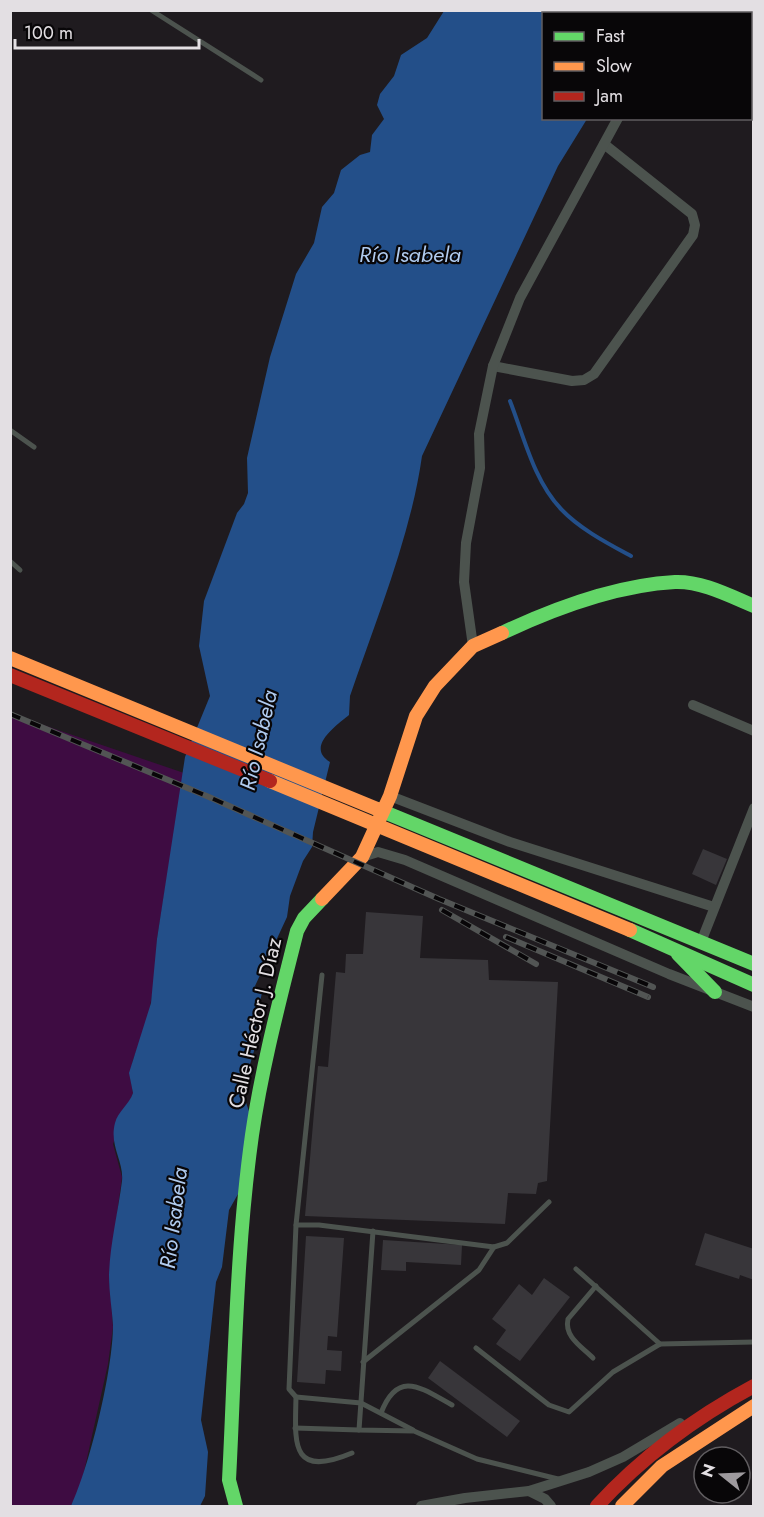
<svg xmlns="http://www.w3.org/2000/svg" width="764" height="1517" viewBox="0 0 764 1517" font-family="Jost,sans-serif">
  <rect width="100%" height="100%" fill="#1f1b1f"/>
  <path fill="#3e0c42" d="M 11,714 L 184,773 L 157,939 L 156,971 L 148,1019 L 133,1060 L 130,1076 L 133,1093 L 113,1144 L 122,1177 L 109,1275 L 113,1327 L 108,1364 L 81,1485 L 71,1506 L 11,1506 Z"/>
  <path fill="#234f89" d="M 444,11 L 653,11 L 651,14 L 544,14 L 544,118 L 587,119 L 558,166 L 422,456 C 411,535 376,620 350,696 L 349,715 C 337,725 305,747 330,762 L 313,832 L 312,847 L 303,861 L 290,896 L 287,917 L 255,986 L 262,993 L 256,1018 L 254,1051 L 242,1091 L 252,1120 L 242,1187 L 229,1210 L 222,1267 L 216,1282 L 201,1420 L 208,1452 L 205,1496 L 200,1506 L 71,1506 C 90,1465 113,1370 113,1325 C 112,1309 109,1292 109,1275 C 110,1244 118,1212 122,1181 C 124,1161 109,1146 115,1123 C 118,1111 129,1105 133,1093 L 129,1073 L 151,1003 L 157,939 L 185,757 L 210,696 L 199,646 L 204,601 L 237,513 L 244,504 L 248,493 L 247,458 L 270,357 L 296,274 L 314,243 L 322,207 L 334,193 L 341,170 L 360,155 L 370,152 L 372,135 L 384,119 L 377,105 L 380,94 L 394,76 L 401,55 L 427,38 Z"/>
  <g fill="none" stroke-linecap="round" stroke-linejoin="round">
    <path stroke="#234f89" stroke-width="4" d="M 510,401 C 524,437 534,481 561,509 C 580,529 607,543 631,556"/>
  </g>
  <g fill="#38363a">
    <path d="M 703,849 L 727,859 L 716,885 L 692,874 Z"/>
    <path d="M 366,912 L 423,916 L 420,958 L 488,960 L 489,980 L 558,982 L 547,1181 L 538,1183 L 536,1194 L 508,1193 L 505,1224 L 305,1216 L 318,1066 L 328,1067 L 336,972 L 345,973 L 346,954 L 363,954 Z"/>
    <path d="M 705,1233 L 754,1249 L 754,1280 L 740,1275 L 739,1279 L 695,1265 Z"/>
    <path d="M 306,1236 L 344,1238 L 337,1337 L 328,1336 L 327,1350 L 342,1351 L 341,1371 L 326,1370 L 325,1384 L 297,1382 Z"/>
    <path d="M 383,1240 L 462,1245 L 461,1265 L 406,1262 L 406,1271 L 381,1270 Z"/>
    <path d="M 544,1278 L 570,1297 L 520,1361 L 496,1344 L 506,1330 L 492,1319 L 519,1284 L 532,1295 Z"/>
    <path d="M 440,1361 L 520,1421 L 507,1437 L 428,1378 Z"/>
  </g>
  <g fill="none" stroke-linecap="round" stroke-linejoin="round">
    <g stroke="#4c534e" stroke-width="5">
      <path d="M 151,10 L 261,80"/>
      <path d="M 10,430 L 34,447"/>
      <path d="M 10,561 L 20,570"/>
      <path d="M 296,1225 L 322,975"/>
      <path d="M 373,1231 L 359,1430 L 414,1431 L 477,1459 L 558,1479"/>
      <path d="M 576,1269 L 660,1344"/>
      <path d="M 476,1348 L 549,1405 L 569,1412 L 613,1372 L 660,1344 L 754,1342"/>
      <path d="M 593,1358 C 582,1347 564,1337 568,1319 L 596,1286"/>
      <path d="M 363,1362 L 479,1270 L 494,1247"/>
      <path d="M 296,1397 L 361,1403 L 413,1430"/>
      <path d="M 381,1413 C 398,1369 421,1388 452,1405"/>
      <path d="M 295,1428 L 359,1430"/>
      <path d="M 352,1453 C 290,1479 295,1443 296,1397 L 289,1389 L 296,1225 L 319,1225 L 494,1247 L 507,1243 L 549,1202"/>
    </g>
    <g stroke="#4c534e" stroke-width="10">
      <path d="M 678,14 L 680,10"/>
      <path d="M 493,366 L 572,381 L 584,380 L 594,374 L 693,235 L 695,225 L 692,214 L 604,144"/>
      <path d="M 473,646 L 464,582 L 466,543 L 480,468 L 479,434 L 493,366 L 520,298 L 618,118"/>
      <path d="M 693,705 L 754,731"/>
      <path d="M 390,796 L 510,842 L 714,907"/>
      <path d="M 362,857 L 378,852 L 405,860 L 669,974 L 754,1007"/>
      <path d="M 701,942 L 754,808"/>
      <path d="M 529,1491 L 545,1499 L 551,1506"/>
      <path d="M 421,1506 L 465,1498 L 529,1491 L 589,1472 L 623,1457 L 680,1423"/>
    </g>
    <g stroke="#63d668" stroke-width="14">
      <path d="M 502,633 C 553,609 618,585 675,582 C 702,581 730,596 754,606"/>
      <path d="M 377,809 L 754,964"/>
      <path d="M 630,930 L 754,985"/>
      <path d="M 678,954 L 715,992"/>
      <path d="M 236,1506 L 229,1480 C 235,1366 236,1249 252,1135 C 262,1066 280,999 297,931 L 304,918 L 322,899"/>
    </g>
    <g stroke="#ff974d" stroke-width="14">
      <path d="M 10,658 L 377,809"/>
      <path d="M 270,781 L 630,930"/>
      <path d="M 322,899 L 362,857 L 390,796 L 416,716 L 435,686 L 473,646 L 502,633"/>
      <path d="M 622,1506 L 662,1466 L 754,1406"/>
    </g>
    <g stroke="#b3261e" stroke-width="14">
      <path d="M 10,675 L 270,781"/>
      <path d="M 597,1506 C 643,1456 694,1418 754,1386"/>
    </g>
    <g stroke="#525554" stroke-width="6">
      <g id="rail">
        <path d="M 10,714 L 209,797 L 439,899 L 653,987"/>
        <path d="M 442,910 L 536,964"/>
        <path d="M 506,937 L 648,997"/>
      </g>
    </g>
    <use href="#rail" stroke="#080608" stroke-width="4" stroke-dasharray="11" stroke-linecap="butt"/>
  </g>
  <g text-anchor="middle" stroke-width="4.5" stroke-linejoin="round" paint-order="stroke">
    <g font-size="21" fill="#e3dfe3" stroke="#080608">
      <text transform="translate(255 1023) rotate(-77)" y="7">Calle Héctor J. Díaz</text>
    </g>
    <g font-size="22" font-style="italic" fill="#b0cbef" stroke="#080608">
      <text x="410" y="262">Río Isabela</text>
      <text transform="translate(258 740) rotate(-77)" y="8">Río Isabela</text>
      <text transform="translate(173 1218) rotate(-83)" y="8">Río Isabela</text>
    </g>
  </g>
  <rect width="764" height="1517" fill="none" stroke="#e3dfe3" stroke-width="24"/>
  <rect x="542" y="12" width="210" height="108" fill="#080608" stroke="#605d60" stroke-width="1.5"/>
  <rect x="554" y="32" width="30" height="9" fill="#63d668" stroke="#605d60" stroke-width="1.5"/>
  <text x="596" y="42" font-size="18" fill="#e3dfe3">Fast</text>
  <rect x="554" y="62" width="30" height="9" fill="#ff974d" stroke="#605d60" stroke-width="1.5"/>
  <text x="596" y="72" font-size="18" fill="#e3dfe3">Slow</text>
  <rect x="554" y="92" width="30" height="9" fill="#b3261e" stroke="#605d60" stroke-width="1.5"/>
  <text x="596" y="102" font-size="18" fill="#e3dfe3">Jam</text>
  <g transform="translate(722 1475) rotate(288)"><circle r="28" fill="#080608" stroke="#605d60" stroke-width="1.5"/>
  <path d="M0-4.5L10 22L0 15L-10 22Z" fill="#9e9a9e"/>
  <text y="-9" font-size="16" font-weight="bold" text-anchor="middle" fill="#e3dfe3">N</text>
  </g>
  <path d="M15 39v9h184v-9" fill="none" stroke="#e3dfe3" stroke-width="3"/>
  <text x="24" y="39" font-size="18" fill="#e3dfe3" stroke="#080608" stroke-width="4.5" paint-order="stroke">100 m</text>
</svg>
